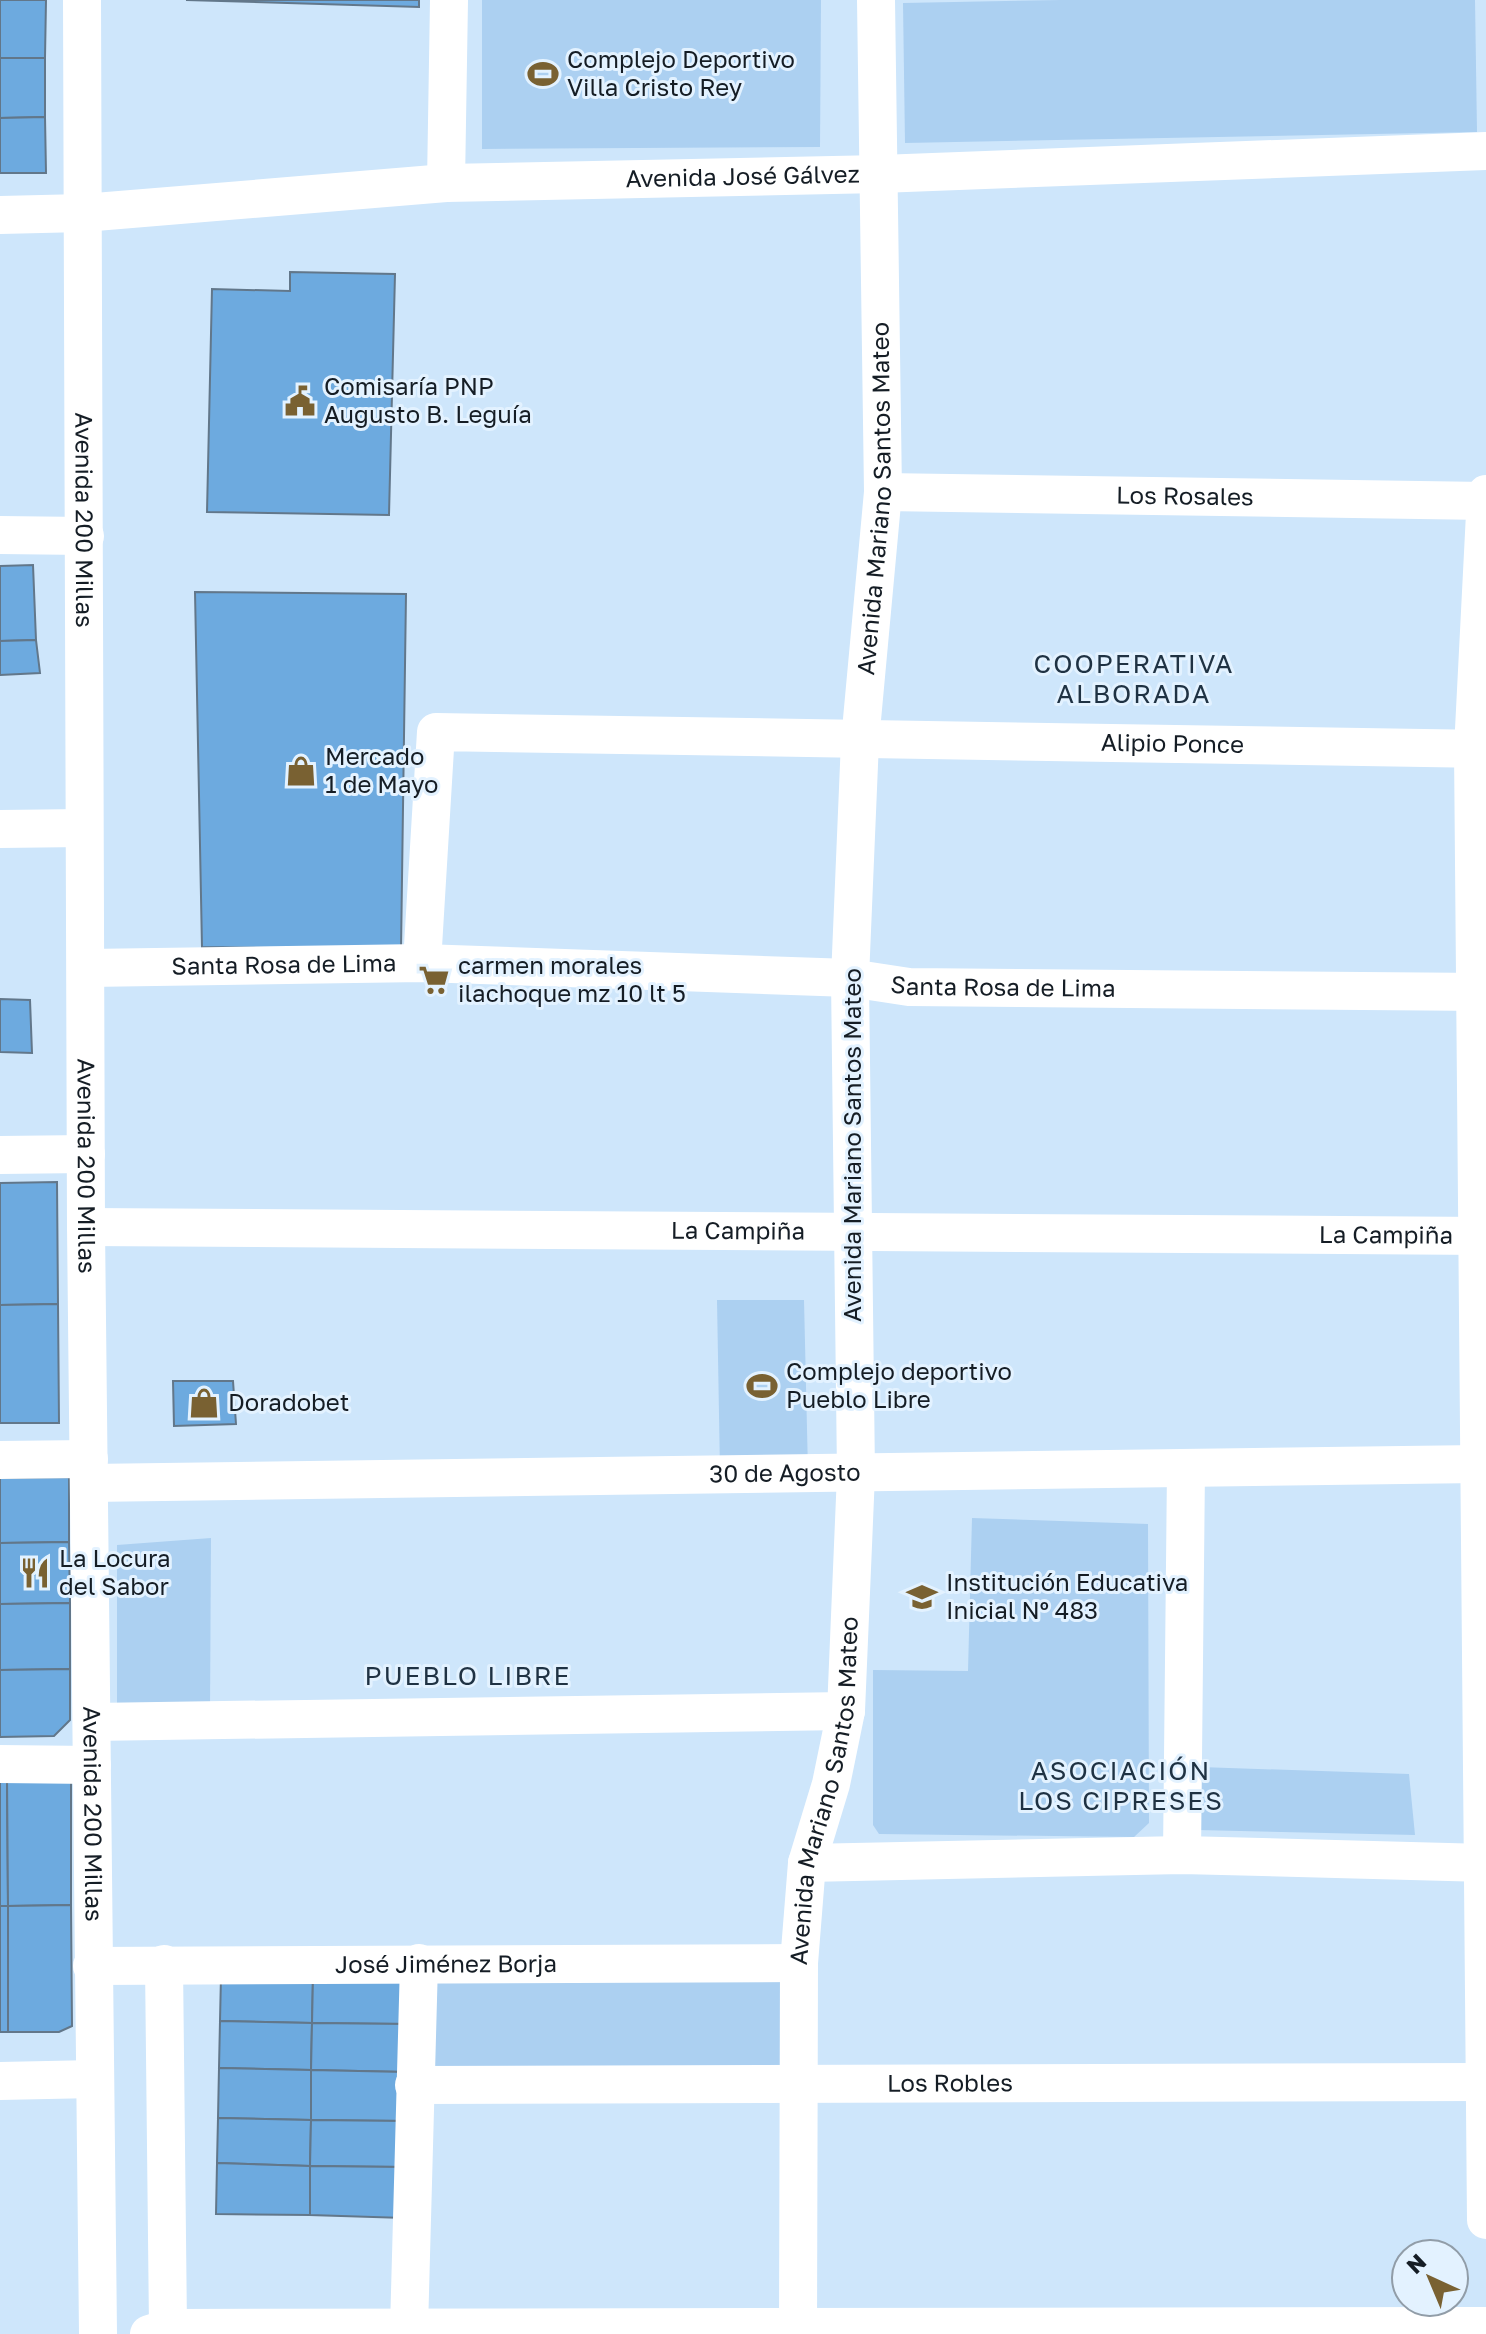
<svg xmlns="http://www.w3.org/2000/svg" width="1486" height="2334" viewBox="0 0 1486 2334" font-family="'Golos Text',sans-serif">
  <rect width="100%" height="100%" fill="#cee6fb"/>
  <g fill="#acd0f1">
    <path d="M 482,0 L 821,0 L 820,147 L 482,149 Z"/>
    <path d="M 1061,0 L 1475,0 L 1477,132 L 905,143 L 903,3 Z"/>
    <path d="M 717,1300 L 804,1300 L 808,1472 L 720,1471 Z"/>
    <path d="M 972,1518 L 1148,1524 L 1149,1823 L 1134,1837 L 879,1834 L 873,1825 L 873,1670 L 968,1671 Z"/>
    <path d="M 211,1538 L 210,1711 L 117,1713 L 117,1545 Z"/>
    <path d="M 1200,1767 L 1409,1774 L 1415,1835 L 1198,1830 Z"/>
    <path d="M 433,1977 L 788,1978 L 787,2070 L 433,2069 Z"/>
  </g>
  <g fill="#6daadf" stroke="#62778a" stroke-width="2">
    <path d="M 0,0 L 46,0 L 45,58 L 0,58 Z"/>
    <path d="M 419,0 L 419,7 L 186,0 Z"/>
    <path d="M 0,58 L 45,58 L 45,117 L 0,118 Z"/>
    <path d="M 45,117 L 46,173 L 0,173 L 0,118 Z"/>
    <path d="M 290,272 L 395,274 L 389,515 L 207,512 L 212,289 L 290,291 Z"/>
    <path d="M 33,565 L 36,640 L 0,641 L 0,566 Z"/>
    <path d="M 195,592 L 406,594 L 401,950 L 202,947 Z"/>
    <path d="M 36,640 L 40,673 L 0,675 L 0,641 Z"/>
    <path d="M 0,999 L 30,1000 L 32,1053 L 0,1052 Z"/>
    <path d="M 57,1182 L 58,1304 L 0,1305 L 0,1183 Z"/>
    <path d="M 58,1304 L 59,1423 L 0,1423 L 0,1305 Z"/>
    <path d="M 173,1381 L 233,1381 L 236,1424 L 174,1426 Z"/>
    <path d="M 69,1477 L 69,1542 L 0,1543 L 0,1478 Z"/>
    <path d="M 69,1542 L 70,1603 L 0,1604 L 0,1543 Z"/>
    <path d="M 70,1603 L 70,1669 L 0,1670 L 0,1604 Z"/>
    <path d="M 70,1669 L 70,1720 L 54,1736 L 0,1737 L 0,1670 Z"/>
    <path d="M 7,1776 L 8,1906 L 0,1906 L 0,1777 Z"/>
    <path d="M 7,1776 L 71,1776 L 71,1905 L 8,1906 Z"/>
    <path d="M 71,1905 L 72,2026 L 59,2032 L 8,2032 L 8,1906 Z"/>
    <rect x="0" y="1906" width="8" height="126"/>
    <path d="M 221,1976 L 313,1977 L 312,2023 L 220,2021 Z"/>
    <path d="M 313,1977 L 407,1978 L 407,2024 L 312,2023 Z"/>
    <path d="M 220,2021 L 312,2023 L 311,2070 L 219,2068 Z"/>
    <path d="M 312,2023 L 407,2024 L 406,2072 L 311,2070 Z"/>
    <path d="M 219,2068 L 311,2070 L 311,2120 L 218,2118 Z"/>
    <path d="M 311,2070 L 406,2072 L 405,2121 L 311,2120 Z"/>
    <path d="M 218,2118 L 311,2120 L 310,2166 L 217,2163 Z"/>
    <path d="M 311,2120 L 405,2121 L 404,2167 L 310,2166 Z"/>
    <path d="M 217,2163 L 310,2166 L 310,2215 L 216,2214 Z"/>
    <path d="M 310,2166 L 404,2167 L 404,2218 L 310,2215 Z"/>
  </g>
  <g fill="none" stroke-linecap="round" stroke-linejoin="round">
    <g stroke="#fff" stroke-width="38">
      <path id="s1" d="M 82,0 L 86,1227 L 98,2334"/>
      <path d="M 446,183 L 449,0"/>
      <path id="s2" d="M 0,215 L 83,213 L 446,183 L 880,174 L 1486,151"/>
      <path id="s3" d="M 883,492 L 1486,501"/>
      <path d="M 1486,494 L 1473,749 L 1486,2220"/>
      <path d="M 0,535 L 85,536"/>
      <path d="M 0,829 L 83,828"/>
      <path id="s4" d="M 422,963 L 436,732 L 1486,749"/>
      <path id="s5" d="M 88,968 L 422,963 L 850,978 L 909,987 L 1486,992"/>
      <path d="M 0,1155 L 86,1154"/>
      <path id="s6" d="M 86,1227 L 1486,1236"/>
      <path d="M 0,1460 L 89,1459"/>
      <path id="s7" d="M 89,1483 L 1479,1464"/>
      <path d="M 92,1722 L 846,1711"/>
      <path d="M 0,1764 L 92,1765"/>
      <path d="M 1182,1855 L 1186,1468"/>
      <path d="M 807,1863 L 1182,1855 L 1486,1863"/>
      <path d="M 164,1964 L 168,2328"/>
      <path id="s8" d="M 92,1966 L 799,1963"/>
      <path d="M 0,2081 L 95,2079"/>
      <path id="s9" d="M 414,2085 L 1486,2082"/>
      <path d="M 409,2329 L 419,1963"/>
      <path d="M 149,2334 L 168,2328 L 1486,2326"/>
      <path id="s10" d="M 798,2334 L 799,1963 L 807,1863 L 831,1784 L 846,1711 L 856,1474 L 850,978 L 860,741 L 883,492 L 876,0"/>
    </g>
  </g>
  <defs>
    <g id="stadium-bare" transform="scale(2.4)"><path d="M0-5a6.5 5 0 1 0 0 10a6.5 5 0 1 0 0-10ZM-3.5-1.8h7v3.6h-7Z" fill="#796132" stroke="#e3f2ff" stroke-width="2.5" paint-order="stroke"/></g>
    <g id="civic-bare" transform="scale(2.4)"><path d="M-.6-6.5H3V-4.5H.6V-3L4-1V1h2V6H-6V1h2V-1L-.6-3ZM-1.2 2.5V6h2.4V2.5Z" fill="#796132" stroke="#e3f2ff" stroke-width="2.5" paint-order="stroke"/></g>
    <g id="shop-bare" transform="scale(2.4)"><path d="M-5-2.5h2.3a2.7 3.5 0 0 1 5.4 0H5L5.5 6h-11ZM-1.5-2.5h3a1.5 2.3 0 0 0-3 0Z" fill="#796132" stroke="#e3f2ff" stroke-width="2.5" paint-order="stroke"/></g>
    <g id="supermarket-bare" transform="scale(2.4)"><path d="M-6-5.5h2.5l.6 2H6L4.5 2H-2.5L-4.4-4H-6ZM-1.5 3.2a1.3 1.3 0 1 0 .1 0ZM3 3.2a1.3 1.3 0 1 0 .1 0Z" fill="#796132" stroke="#e3f2ff" stroke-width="2.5" paint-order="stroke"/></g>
    <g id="restaurant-bare" transform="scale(2.4)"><path d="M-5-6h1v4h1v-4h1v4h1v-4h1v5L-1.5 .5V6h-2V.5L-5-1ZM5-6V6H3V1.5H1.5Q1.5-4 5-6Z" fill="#796132" stroke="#e3f2ff" stroke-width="2.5" paint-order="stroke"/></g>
    <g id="school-bare" transform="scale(2.4)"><path d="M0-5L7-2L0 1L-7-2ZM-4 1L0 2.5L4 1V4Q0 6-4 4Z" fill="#796132" stroke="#e3f2ff" stroke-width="2.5" paint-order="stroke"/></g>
  </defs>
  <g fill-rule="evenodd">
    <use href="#stadium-bare" x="543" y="74"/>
    <use href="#civic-bare" x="300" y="401"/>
    <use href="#shop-bare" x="301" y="771"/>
    <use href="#supermarket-bare" x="434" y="980"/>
    <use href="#stadium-bare" x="762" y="1386"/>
    <use href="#shop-bare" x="204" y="1403"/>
    <use href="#restaurant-bare" x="35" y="1573"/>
    <use href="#school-bare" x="922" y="1597"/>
  </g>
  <g text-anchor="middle" stroke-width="6" stroke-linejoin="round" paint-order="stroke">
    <g font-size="24" fill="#151d25" stroke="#e3f2ff" text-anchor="start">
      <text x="567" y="68">Complejo Deportivo<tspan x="567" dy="28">Villa Cristo Rey</tspan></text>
      <text x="324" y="395">Comisaría PNP<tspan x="324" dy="28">Augusto B. Leguía</tspan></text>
      <text x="325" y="765">Mercado<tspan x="325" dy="28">1 de Mayo</tspan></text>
      <text x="458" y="974">carmen morales<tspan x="458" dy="28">ilachoque mz 10 lt 5</tspan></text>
      <text x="786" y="1380">Complejo deportivo<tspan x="786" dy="28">Pueblo Libre</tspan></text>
      <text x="228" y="1411">Doradobet</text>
      <text x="59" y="1567">La Locura<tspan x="59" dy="28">del Sabor</tspan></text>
      <text x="946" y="1591">Institución Educativa<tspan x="946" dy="28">Inicial Nº 483</tspan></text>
    </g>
    <g font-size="24" fill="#151d25" stroke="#e3f2ff">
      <text dy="8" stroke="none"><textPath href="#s2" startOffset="744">Avenida José Gálvez</textPath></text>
      <text dy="8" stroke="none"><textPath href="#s3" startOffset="302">Los Rosales</textPath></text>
      <text dy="8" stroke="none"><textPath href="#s10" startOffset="1842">Avenida Mariano Santos Mateo</textPath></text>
      <text dy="8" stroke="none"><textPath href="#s1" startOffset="520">Avenida 200 Millas</textPath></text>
      <text dy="8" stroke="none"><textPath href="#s4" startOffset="968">Alipio Ponce</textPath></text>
      <text dy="8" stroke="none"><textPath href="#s5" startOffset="196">Santa Rosa de Lima</textPath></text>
      <text dy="8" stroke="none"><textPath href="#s5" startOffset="916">Santa Rosa de Lima</textPath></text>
      <text transform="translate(853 1145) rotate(-90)" y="8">Avenida Mariano Santos Mateo</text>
      <text dy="8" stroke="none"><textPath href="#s1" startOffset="1166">Avenida 200 Millas</textPath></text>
      <text dy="8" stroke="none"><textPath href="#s6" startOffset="652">La Campiña</textPath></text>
      <text dy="8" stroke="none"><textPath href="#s6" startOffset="1300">La Campiña</textPath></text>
      <text dy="8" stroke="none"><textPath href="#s7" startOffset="696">30 de Agosto</textPath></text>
      <text dy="8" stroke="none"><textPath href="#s10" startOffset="546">Avenida Mariano Santos Mateo</textPath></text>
      <text dy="8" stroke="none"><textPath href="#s1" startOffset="1814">Avenida 200 Millas</textPath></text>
      <text dy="8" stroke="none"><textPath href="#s8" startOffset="354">José Jiménez Borja</textPath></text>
      <text dy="8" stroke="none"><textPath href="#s9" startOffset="536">Los Robles</textPath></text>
    </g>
    <g font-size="26" letter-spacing="2" fill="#1f3243" stroke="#e3f2ff">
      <text x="1134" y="673">COOPERATIVA<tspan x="1134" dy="30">ALBORADA</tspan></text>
      <text x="468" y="1685">PUEBLO LIBRE</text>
      <text x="1121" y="1780">ASOCIACIÓN<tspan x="1121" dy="30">LOS CIPRESES</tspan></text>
    </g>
  </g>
  <g transform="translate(1430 2278) rotate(316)"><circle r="38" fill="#e3f2ff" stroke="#919da8" stroke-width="2"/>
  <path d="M0-6L14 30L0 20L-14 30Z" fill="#796132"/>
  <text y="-12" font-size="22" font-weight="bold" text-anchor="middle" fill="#151d25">N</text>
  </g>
</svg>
